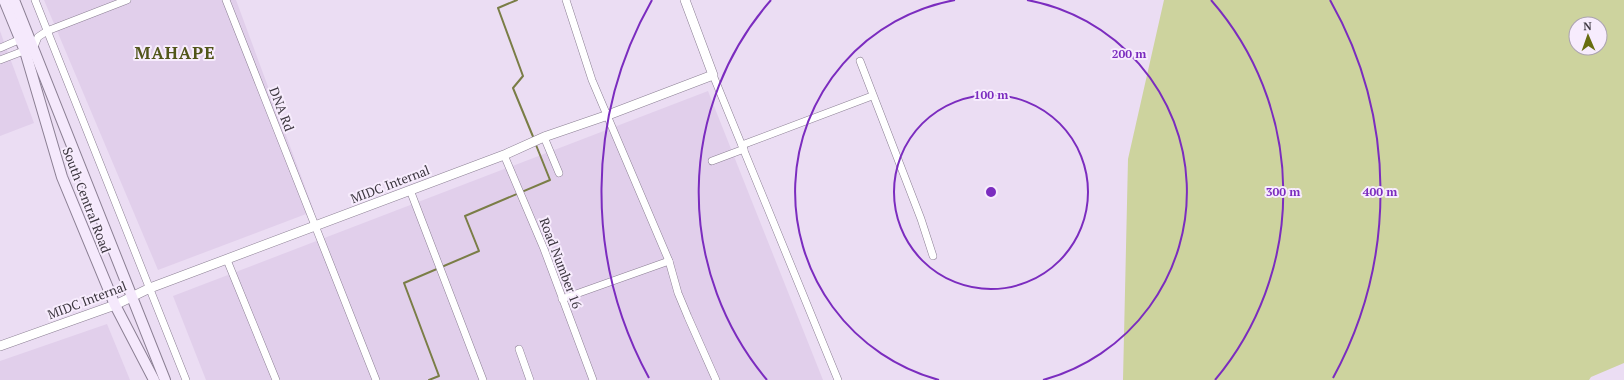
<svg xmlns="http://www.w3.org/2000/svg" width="1624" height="380" viewBox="0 0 1624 380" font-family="'PT Serif',serif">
  <rect width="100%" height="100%" fill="#ebddf3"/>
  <g fill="#e1cfeb">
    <path d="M 44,0 L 236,0 L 314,211 L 158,270 Z"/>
    <path d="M 0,31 L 34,123 L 0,136 Z"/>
    <path d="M 708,91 L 823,380 L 206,380 L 173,296 Z"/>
    <path d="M 107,324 L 130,380 L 0,380 L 0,361 Z"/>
  </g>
  <path fill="#cdd39e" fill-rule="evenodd" d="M 1164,0 L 1624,0 L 1624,363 L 1591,377 L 1589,380 L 1123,380 L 1128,159 ZM 1576,24 L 1600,24 L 1600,48 L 1576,48 Z"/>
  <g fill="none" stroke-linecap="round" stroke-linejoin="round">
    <g stroke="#7a7d46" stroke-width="2">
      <path d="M 517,0 L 498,8 L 523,76 L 513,88 L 534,139"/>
      <path d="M 429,380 L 439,376 L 404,283 L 479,251 L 465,216 L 550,180 L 536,145"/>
    </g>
    <g stroke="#8b7f93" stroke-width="8">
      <g id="minor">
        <path d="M 35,0 L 186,380"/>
        <path d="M 226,0 L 376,380"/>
        <path d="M 566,0 L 592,80 L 669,261 L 678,293 L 688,317 L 716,380"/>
        <path d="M 0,48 L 23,38"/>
        <path d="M 0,60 L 34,47 L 38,37 L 47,31 L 127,0"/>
        <path d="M 860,61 L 921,219 L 933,256"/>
        <path d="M 713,75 L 838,380"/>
        <path d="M 544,137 L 559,173"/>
        <path d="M 742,145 L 872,96"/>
        <path d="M 504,155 L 544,249 L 593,380"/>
        <path d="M 712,161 L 744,149"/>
        <path d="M 410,190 L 483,380"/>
        <path d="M 227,260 L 276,380"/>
        <path d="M 562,299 L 669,261"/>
        <path d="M 519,349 L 530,380"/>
      </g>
    </g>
    <g stroke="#8b7f93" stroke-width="10">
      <path id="tertiary" d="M 0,346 L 115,305 L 150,288 L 504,155 L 544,137 L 608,115 L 713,75 L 685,0"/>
    </g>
    <g stroke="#8b7f93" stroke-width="12">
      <g id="secondary">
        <path d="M 4,0 L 25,51 L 62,177 L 115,305 L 154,380"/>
        <path d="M 14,0 L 165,380"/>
      </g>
    </g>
    <use href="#minor" stroke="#fff" stroke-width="7"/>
    <use href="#tertiary" stroke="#fff" stroke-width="9"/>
    <use href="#secondary" stroke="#f5e9fc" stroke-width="10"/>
  </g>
  <g fill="none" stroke="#7b2cbf" stroke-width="2">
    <circle cx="991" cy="192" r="97"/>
    <path d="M939 380A195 195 0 0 1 955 0M1027 0A195 195 0 0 1 1043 380"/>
    <path d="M767 380A292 292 0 0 1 771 0M1211 0A292 292 0 0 1 1215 380"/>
    <path d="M649 378A389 389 0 0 1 652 0M1330 0A389 389 0 0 1 1333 378"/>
  </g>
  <g text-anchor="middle" stroke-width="4" stroke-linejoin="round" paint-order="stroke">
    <g font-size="13" fill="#3c363f" stroke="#f7ecfd">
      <text transform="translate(282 109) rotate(69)" y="5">DNA Rd</text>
      <text transform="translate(390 184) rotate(-21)" y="5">MIDC Internal</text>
      <text transform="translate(87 200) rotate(69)" y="5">South Central Road</text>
      <text transform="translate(561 263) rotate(69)" y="5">Road Number 16</text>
      <text transform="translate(87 300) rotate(-21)" y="5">MIDC Internal</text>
    </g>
    <g font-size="17" font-weight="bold" letter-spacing="1" fill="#51551a" stroke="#f7ecfd">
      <text x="175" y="59">MAHAPE</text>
    </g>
  </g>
  <circle cx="991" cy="192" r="6" fill="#7b2cbf" stroke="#f7ecfd" stroke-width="2"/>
  <g font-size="12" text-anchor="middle" font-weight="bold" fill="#7b2cbf" stroke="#f7ecfd" stroke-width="4" stroke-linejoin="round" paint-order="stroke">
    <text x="1129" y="58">200 m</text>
    <text x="991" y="99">100 m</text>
    <text x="1283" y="196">300 m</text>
    <text x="1380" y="196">400 m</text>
  </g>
  <g transform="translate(1588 36) rotate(358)"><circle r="19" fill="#f7ecfd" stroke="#aca3b1"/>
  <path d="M0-3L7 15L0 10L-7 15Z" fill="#686d10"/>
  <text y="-6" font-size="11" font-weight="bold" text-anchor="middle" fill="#3c363f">N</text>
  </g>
</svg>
